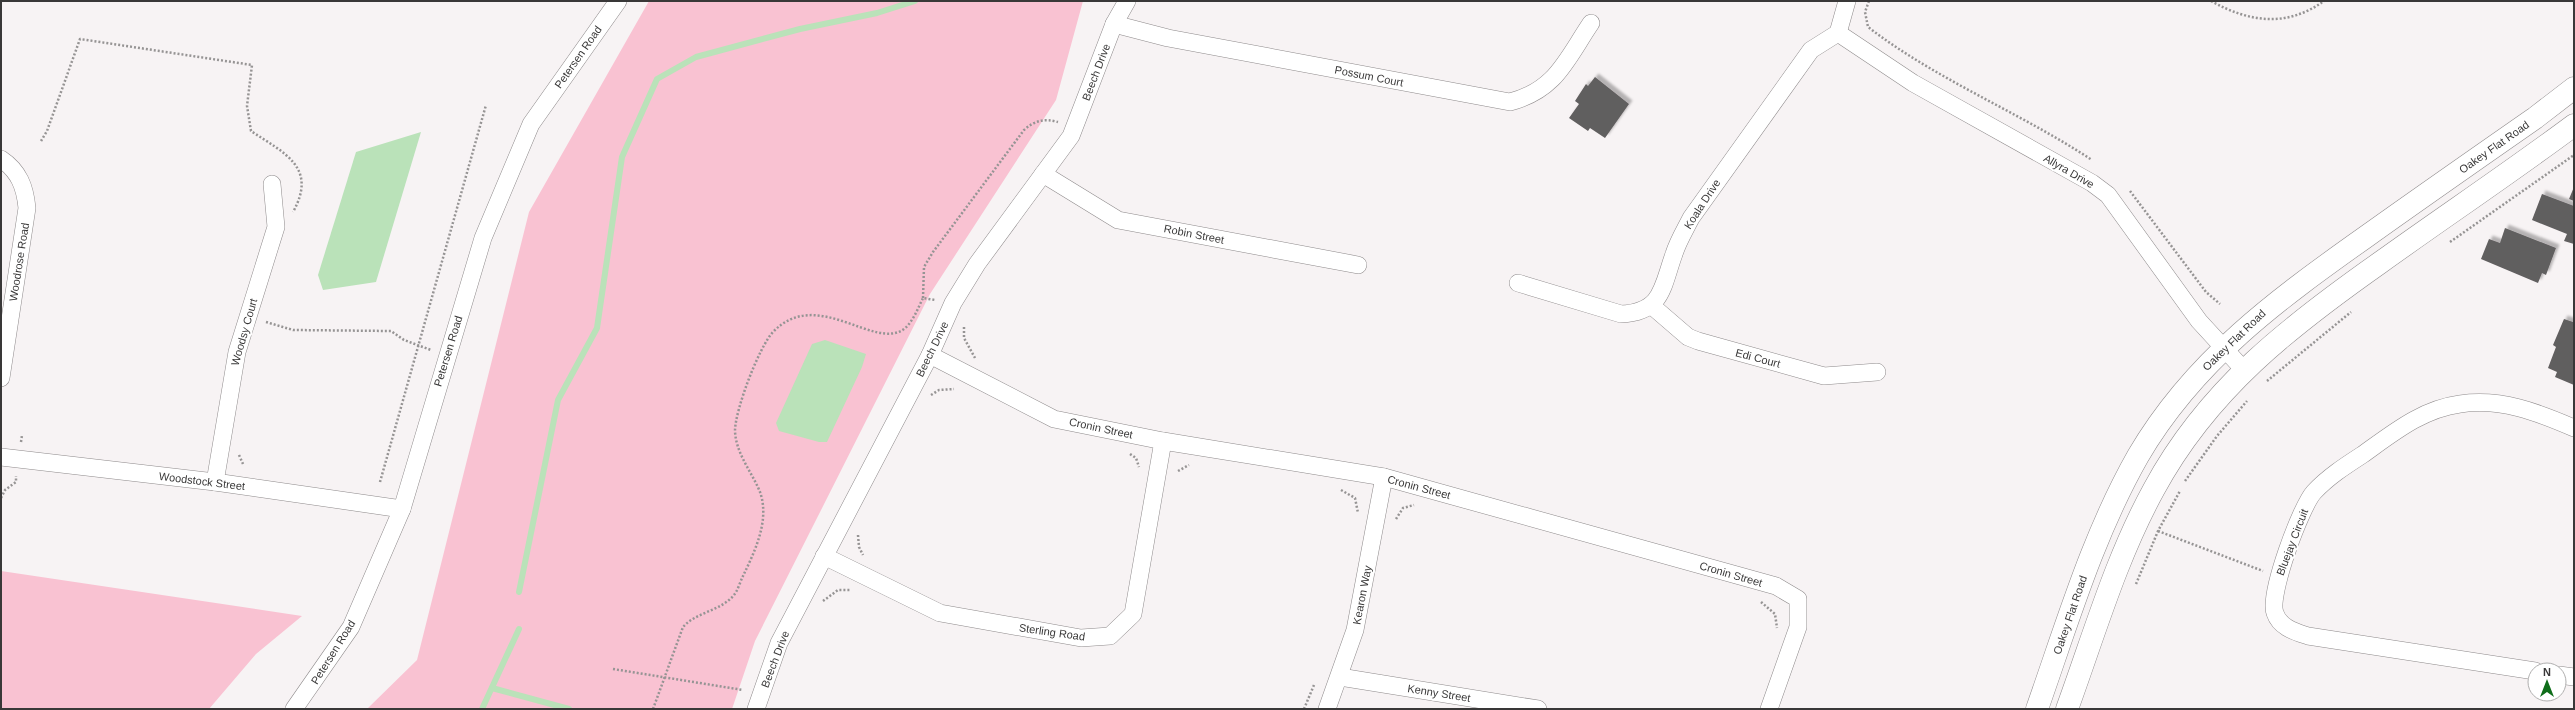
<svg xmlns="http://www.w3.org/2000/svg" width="2575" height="710" viewBox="0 0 2575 710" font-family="Helvetica,sans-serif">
  <defs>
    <filter id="shadow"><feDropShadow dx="3.5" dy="-3.5" stdDeviation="1" flood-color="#0004"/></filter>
  </defs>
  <rect width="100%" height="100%" fill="#f7f3f4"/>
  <g fill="#f9c2d2">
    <path d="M 649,1 L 1083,1 L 1056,100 L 930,294 L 755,641 L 732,709 L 367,709 L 417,660 L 529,212 Z"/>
    <path d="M 1,571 L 302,616 L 256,654 L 209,709 L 1,709 Z"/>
  </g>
  <g fill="#bae2b9">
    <path d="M 421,132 L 376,282 L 323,290 L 318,275 L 356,152 Z"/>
    <path d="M 825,340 L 866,354 L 862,367 L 827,442 L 819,442 L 779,431 L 776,423 L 812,344 Z"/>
  </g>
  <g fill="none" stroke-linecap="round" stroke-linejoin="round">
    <g stroke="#bae2b9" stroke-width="6">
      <path d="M 519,592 L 558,400 L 597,328 L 622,157 L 657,79 L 696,57 L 800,29 L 877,13 L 915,1"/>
      <path d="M 492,688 L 569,709"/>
      <path d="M 482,709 L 519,629"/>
    </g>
  </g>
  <g fill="#615e5f" filter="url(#shadow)">
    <path d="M 1595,77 L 1629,104 L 1605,138 L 1590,128 L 1588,131 L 1569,118 L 1579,104 L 1575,101 L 1586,84 L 1588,86 Z"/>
    <path d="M 2574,187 L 2574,201 L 2569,199 Z"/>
    <path d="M 2542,194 L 2574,206 L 2574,244 L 2564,241 L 2567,234 L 2532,220 Z"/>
    <path d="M 2505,228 L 2556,248 L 2546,275 L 2542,273 L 2538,283 L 2481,259 L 2489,239 L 2500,243 Z"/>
    <path d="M 2564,319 L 2573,322 L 2574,319 L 2574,385 L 2555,377 L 2557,372 L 2548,368 L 2556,347 L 2553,345 Z"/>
  </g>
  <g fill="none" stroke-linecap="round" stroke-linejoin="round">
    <g stroke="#8e8a8b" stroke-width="18">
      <g id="street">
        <path d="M 1114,24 L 1168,38 L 1510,102 C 1556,90 1566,60 1591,23"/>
        <path d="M 1838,33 L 1913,83 L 2092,183 L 2108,195 L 2199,321 L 2244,370"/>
        <path d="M 1,159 C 19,171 25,187 27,208 L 1,378"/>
        <path d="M 1043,174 L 1118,220 L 1358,265"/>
        <path d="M 1518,283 L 1621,314 C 1663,312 1662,287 1674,254 C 1678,241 1685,230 1691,218 L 1811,50 L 1838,33 L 1847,1"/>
        <path d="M 1652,306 L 1688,337 L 1698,341 L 1824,376 L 1877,372"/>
        <path d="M 930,355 L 1054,419 L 1163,441 L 1384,477 L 1776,586 L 1798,599 L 1798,627 L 1769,709"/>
        <path d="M 1,457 L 215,482 L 402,509"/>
        <path d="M 215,482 L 237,352 L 276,227 L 272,184"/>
        <path d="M 824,556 L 940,613 L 1081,638 L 1110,636 L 1133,614 L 1163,441"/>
        <path d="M 2535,671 L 2308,636 C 2296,632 2280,628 2275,613 C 2268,595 2301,506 2314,492 C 2328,477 2345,466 2362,455 C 2393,433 2422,409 2460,404 C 2501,398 2537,412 2574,428"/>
        <path d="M 2559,675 L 2574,677"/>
        <path d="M 1340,677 L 1538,709"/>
        <path d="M 294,709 L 351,627 L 402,509 L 483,238 L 531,124 L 618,1"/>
        <path d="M 756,709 L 779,643 L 930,355 L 953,303 L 977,264 L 1071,136 L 1114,24 L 1127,1"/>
        <path d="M 1327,709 L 1355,630 L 1384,477"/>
      </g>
    </g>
    <g stroke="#8e8a8b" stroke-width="23">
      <g id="secondary">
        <path d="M 2037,709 C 2067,624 2093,535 2138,456 C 2194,360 2278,299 2367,236 C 2423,196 2479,157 2535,118 L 2574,88"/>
        <path d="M 2067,709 C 2094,635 2116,558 2154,489 C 2208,389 2290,326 2381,262 C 2445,216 2511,172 2574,125"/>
      </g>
    </g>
    <g stroke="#969494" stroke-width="2.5" stroke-dasharray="2 2" stroke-linecap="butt">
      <path d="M 1869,1 L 1865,12 L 1868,27 C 1937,80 2019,112 2092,160"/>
      <path d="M 2211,1 C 2249,22 2286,28 2324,1"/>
      <path d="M 41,141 L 47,131 L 80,39 L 252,65 L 247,106 L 251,131 C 284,153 318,167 293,212"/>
      <path d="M 2130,191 L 2206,292 L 2220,304"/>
      <path d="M 2450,242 L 2574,155"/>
      <path d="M 923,298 L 924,267 L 933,252 L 1024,130 C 1034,121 1044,118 1058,122"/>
      <path d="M 266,322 L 293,330 L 391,331 L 404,340 L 431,350"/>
      <path d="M 964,327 L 964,338 L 975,358"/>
      <path d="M 2267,381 L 2351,312"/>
      <path d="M 931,395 L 939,390 L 954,389"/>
      <path d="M 21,442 L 22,435"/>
      <path d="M 1130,454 L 1136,458 L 1139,467"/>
      <path d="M 239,455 L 243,464"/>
      <path d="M 1178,471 L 1189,465"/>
      <path d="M 2185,481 L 2217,436 L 2247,401"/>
      <path d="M 380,482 L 486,105"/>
      <path d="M 1341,490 L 1355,498 L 1358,513"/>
      <path d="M 1,498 L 5,490 L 16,482 L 16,476"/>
      <path d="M 1396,519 L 1403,508 L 1414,505"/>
      <path d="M 2158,531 L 2263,571"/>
      <path d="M 858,535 L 859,547 L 863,555"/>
      <path d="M 2136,584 L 2158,531 L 2180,491"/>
      <path d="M 823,601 L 838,590 L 850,590"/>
      <path d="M 1761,602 L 1775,614 L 1777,628"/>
      <path d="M 613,669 L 743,690"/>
      <path d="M 653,709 L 683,627 C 696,612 721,611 734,595 C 738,590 740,582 743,576 C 755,551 770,520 760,492 C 752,472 736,454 735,431 C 735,410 759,347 773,332 C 817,286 874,351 904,329 C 913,322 918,308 923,298 L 935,300"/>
      <path d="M 1304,709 L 1314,685"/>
    </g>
    <use href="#street" stroke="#fff" stroke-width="17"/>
    <use href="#secondary" stroke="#fff" stroke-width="22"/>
  </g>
  <g text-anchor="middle" stroke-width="4" stroke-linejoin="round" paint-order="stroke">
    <g font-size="11" fill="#393838" stroke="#fff">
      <text transform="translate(578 57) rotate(-55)" y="4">Petersen Road</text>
      <text transform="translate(1096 72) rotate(-69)" y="4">Beech Drive</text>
      <text transform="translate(1369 76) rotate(11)" y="4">Possum Court</text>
      <text transform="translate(2494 147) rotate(-35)" y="4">Oakey Flat Road</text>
      <text transform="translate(2069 171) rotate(30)" y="4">Allyra Drive</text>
      <text transform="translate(1702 204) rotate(-57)" y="4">Koala Drive</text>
      <text transform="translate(1194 234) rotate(11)" y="4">Robin Street</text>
      <text transform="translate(19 262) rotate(-81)" y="4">Woodrose Road</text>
      <text transform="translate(244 332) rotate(-74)" y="4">Woodsy Court</text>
      <text transform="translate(2234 340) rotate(-44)" y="4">Oakey Flat Road</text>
      <text transform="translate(932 349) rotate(-64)" y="4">Beech Drive</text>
      <text transform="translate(448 351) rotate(-73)" y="4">Petersen Road</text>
      <text transform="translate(1758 358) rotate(15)" y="4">Edi Court</text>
      <text transform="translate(1101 428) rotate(12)" y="4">Cronin Street</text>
      <text transform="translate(202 481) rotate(7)" y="4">Woodstock Street</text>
      <text transform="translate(1419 487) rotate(15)" y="4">Cronin Street</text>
      <text transform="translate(2292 542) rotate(-69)" y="4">Bluejay Circuit</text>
      <text transform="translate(1731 574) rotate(16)" y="4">Cronin Street</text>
      <text transform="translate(1362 595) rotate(-79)" y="4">Kearon Way</text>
      <text transform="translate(2070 615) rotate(-71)" y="4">Oakey Flat Road</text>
      <text transform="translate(1052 632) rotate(8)" y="4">Sterling Road</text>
      <text transform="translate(333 652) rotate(-58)" y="4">Petersen Road</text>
      <text transform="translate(775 659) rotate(-69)" y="4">Beech Drive</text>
      <text transform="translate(1439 693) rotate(9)" y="4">Kenny Street</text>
    </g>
  </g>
  <rect width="2575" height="710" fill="none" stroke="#393838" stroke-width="4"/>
  <g transform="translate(2547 682)"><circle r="19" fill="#ffffff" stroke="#b0afaf"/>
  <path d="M0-3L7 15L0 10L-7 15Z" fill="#0f6d1a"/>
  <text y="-6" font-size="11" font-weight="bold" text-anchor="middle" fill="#393838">N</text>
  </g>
</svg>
